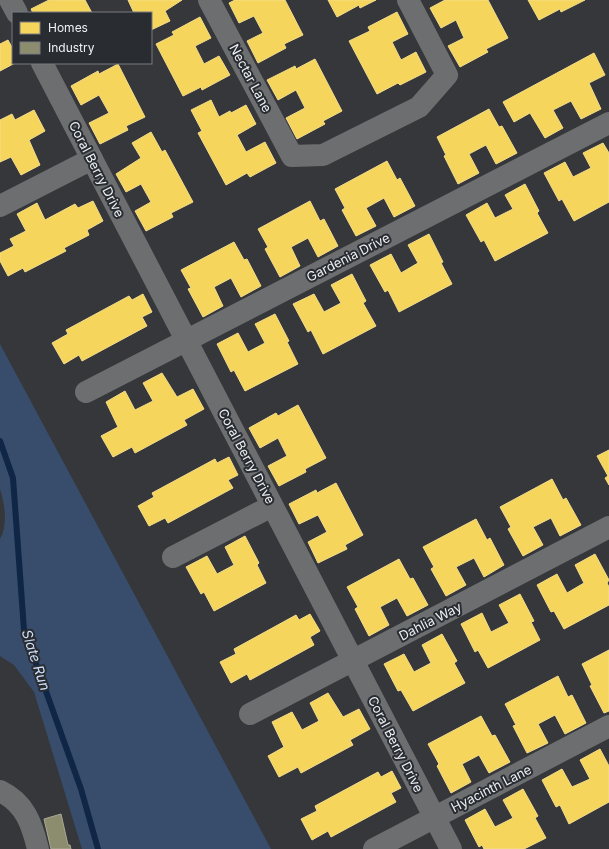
<svg xmlns="http://www.w3.org/2000/svg" width="609" height="849" viewBox="0 0 609 849" font-family="Inter,sans-serif">
  <rect width="100%" height="100%" fill="#35373a"/>
  <path fill="#384d6c" d="M 0,345 L 0,344 L 271,849 L 82,849 L 34,692 L 14,665 L 0,656 L 0,539 C 8,525 5,505 0,489 Z"/>
  <g fill="#f6d55c" stroke="#f4dd8a">
    <path d="M 49,0 L 85,0 L 92,13 L 33,13 L 31,9 Z"/>
    <path d="M 128,0 L 182,0 L 165,11 L 170,21 L 151,30 L 151,13 L 134,13 Z"/>
    <path d="M 235,0 L 285,0 L 303,35 L 284,44 L 286,48 L 258,63 L 247,41 L 263,33 L 254,16 L 239,23 L 229,3 Z"/>
    <path d="M 328,0 L 376,0 L 360,8 L 359,5 L 337,17 Z"/>
    <path d="M 445,0 L 488,0 L 508,38 L 486,49 L 488,52 L 460,67 L 448,46 L 464,38 L 456,20 L 441,28 L 430,8 Z"/>
    <path d="M 528,0 L 585,0 L 561,12 L 560,9 L 539,20 Z"/>
    <path d="M 397,12 L 408,34 L 392,42 L 401,60 L 416,52 L 426,72 L 400,85 L 398,83 L 377,94 L 349,41 L 370,31 L 368,27 Z"/>
    <path d="M 200,17 L 211,38 L 195,46 L 204,64 L 219,56 L 230,75 L 202,90 L 201,87 L 183,96 L 156,44 L 174,35 L 172,32 Z"/>
    <path d="M 8,40 L 13,49 L 13,63 L 15,63 L 0,71 L 0,44 Z"/>
    <path d="M 594,53 L 605,75 L 589,83 L 601,109 L 581,119 L 571,101 L 553,110 L 563,128 L 545,138 L 530,113 L 514,122 L 503,102 Z"/>
    <path d="M 315,59 L 342,111 L 323,121 L 325,124 L 297,139 L 286,118 L 305,108 L 296,90 L 278,100 L 267,80 L 295,66 L 296,69 Z"/>
    <path d="M 118,64 L 145,117 L 126,126 L 128,130 L 100,144 L 89,123 L 109,113 L 99,95 L 81,105 L 71,86 L 98,71 L 99,74 Z"/>
    <path d="M 211,100 L 219,117 L 230,111 L 231,113 L 246,105 L 256,124 L 237,135 L 246,152 L 265,142 L 276,163 L 250,177 L 247,173 L 226,185 L 198,133 L 202,131 L 191,110 Z"/>
    <path d="M 489,109 L 499,127 L 502,126 L 517,153 L 496,164 L 486,145 L 469,154 L 479,173 L 458,184 L 444,156 L 446,155 L 437,137 Z"/>
    <path d="M 34,110 L 45,131 L 29,140 L 40,165 L 21,175 L 11,157 L 0,162 L 0,120 L 12,114 L 15,120 Z"/>
    <path d="M 151,132 L 162,152 L 165,150 L 193,202 L 171,213 L 173,217 L 146,231 L 135,211 L 151,202 L 141,184 L 126,192 L 116,174 L 141,158 L 132,143 Z"/>
    <path d="M 603,143 L 609,153 L 609,202 L 574,221 L 562,199 L 559,201 L 544,173 L 565,162 L 573,177 L 591,168 L 583,153 Z"/>
    <path d="M 387,161 L 397,180 L 400,178 L 415,206 L 394,217 L 384,198 L 366,208 L 376,226 L 356,236 L 342,210 L 345,208 L 335,189 Z"/>
    <path d="M 525,184 L 539,211 L 537,213 L 548,233 L 495,261 L 484,240 L 481,242 L 466,215 L 487,203 L 495,218 L 513,209 L 505,195 Z"/>
    <path d="M 93,201 L 103,221 L 87,230 L 89,235 L 64,248 L 66,251 L 25,272 L 23,268 L 8,276 L 0,261 L 0,253 L 14,246 L 10,239 L 26,231 L 17,214 L 37,203 L 45,220 L 75,204 L 78,208 Z"/>
    <path d="M 310,201 L 320,221 L 324,219 L 338,246 L 318,257 L 308,238 L 291,247 L 300,266 L 280,277 L 265,249 L 268,247 L 258,229 Z"/>
    <path d="M 429,234 L 443,262 L 441,263 L 452,284 L 399,312 L 388,290 L 385,292 L 370,265 L 391,254 L 401,273 L 418,263 L 408,245 Z"/>
    <path d="M 234,242 L 244,260 L 247,259 L 261,286 L 241,297 L 231,278 L 214,287 L 223,306 L 203,317 L 188,289 L 191,288 L 181,270 Z"/>
    <path d="M 352,274 L 366,301 L 363,303 L 376,326 L 323,354 L 311,330 L 308,332 L 293,304 L 314,294 L 324,312 L 341,303 L 331,285 Z"/>
    <path d="M 143,294 L 152,312 L 142,317 L 147,326 L 82,361 L 79,355 L 64,364 L 52,343 L 68,334 L 66,330 L 129,296 L 132,300 Z"/>
    <path d="M 275,314 L 289,341 L 287,342 L 298,364 L 245,391 L 234,370 L 231,372 L 217,344 L 238,333 L 248,352 L 265,343 L 255,324 Z"/>
    <path d="M 162,373 L 177,397 L 193,389 L 204,409 L 184,420 L 187,425 L 135,453 L 132,447 L 113,457 L 101,436 L 118,427 L 106,402 L 125,391 L 135,410 L 153,401 L 143,383 Z"/>
    <path d="M 298,405 L 326,458 L 305,469 L 306,472 L 279,486 L 268,466 L 287,456 L 278,438 L 260,448 L 249,428 L 276,413 L 278,416 Z"/>
    <path d="M 609,450 L 609,485 L 605,478 L 608,476 L 597,456 Z"/>
    <path d="M 229,457 L 238,475 L 228,480 L 233,488 L 168,523 L 165,518 L 149,526 L 138,506 L 154,497 L 152,493 L 215,459 L 217,463 Z"/>
    <path d="M 552,479 L 563,500 L 566,498 L 581,525 L 560,536 L 551,518 L 533,527 L 543,545 L 523,556 L 508,529 L 511,527 L 500,507 Z"/>
    <path d="M 336,483 L 363,535 L 345,545 L 347,549 L 318,563 L 308,542 L 327,532 L 318,515 L 299,524 L 289,504 L 316,490 L 317,493 Z"/>
    <path d="M 476,519 L 487,540 L 490,538 L 504,565 L 484,577 L 474,558 L 456,567 L 466,585 L 446,596 L 431,569 L 434,567 L 423,547 Z"/>
    <path d="M 245,536 L 259,563 L 257,565 L 266,583 L 214,611 L 204,592 L 201,594 L 186,567 L 207,556 L 217,574 L 234,565 L 225,547 Z"/>
    <path d="M 595,554 L 609,580 L 607,583 L 609,587 L 609,605 L 564,629 L 554,611 L 551,612 L 537,585 L 557,574 L 567,593 L 584,583 L 575,565 Z"/>
    <path d="M 399,559 L 410,579 L 413,578 L 428,605 L 407,616 L 397,598 L 380,607 L 389,625 L 369,636 L 355,609 L 358,607 L 347,587 Z"/>
    <path d="M 520,594 L 534,621 L 531,622 L 540,640 L 488,668 L 478,650 L 475,652 L 461,624 L 482,613 L 491,632 L 509,623 L 499,605 Z"/>
    <path d="M 310,614 L 320,631 L 310,637 L 314,645 L 250,680 L 247,674 L 231,683 L 220,662 L 236,654 L 234,649 L 296,615 L 299,620 Z"/>
    <path d="M 442,634 L 457,661 L 454,663 L 465,683 L 413,711 L 401,690 L 398,691 L 384,664 L 404,654 L 414,672 L 431,663 L 422,645 Z"/>
    <path d="M 609,650 L 609,711 L 604,713 L 590,686 L 592,685 L 582,664 Z"/>
    <path d="M 558,676 L 568,697 L 572,695 L 586,723 L 565,734 L 555,715 L 538,724 L 548,743 L 527,753 L 513,726 L 516,725 L 505,704 Z"/>
    <path d="M 328,693 L 343,717 L 359,709 L 370,729 L 350,740 L 353,745 L 301,773 L 298,767 L 279,777 L 268,756 L 284,747 L 272,722 L 292,712 L 302,730 L 319,721 L 310,703 Z"/>
    <path d="M 481,716 L 492,736 L 495,735 L 510,762 L 489,773 L 479,755 L 462,764 L 471,782 L 451,793 L 437,766 L 439,764 L 428,744 Z"/>
    <path d="M 600,749 L 609,766 L 609,802 L 569,824 L 560,805 L 556,807 L 542,780 L 562,769 L 572,787 L 590,779 L 580,760 Z"/>
    <path d="M 392,771 L 401,788 L 391,793 L 396,802 L 331,837 L 328,831 L 312,840 L 301,819 L 317,811 L 315,806 L 378,772 L 381,777 Z"/>
    <path d="M 523,789 L 538,816 L 535,818 L 546,838 L 524,849 L 484,849 L 482,845 L 479,847 L 465,820 L 485,809 L 495,827 L 513,818 L 503,800 Z"/>
  </g>
  <path fill="#8c8c6e" stroke="#a9aa96" d="M 61,814 L 68,845 L 70,845 L 71,849 L 51,849 L 44,819 Z"/>
  <g fill="none" stroke-linecap="round" stroke-linejoin="round">
    <path stroke="#0f2647" stroke-width="6" d="M 0,441 L 13,478 L 24,630 L 81,789 L 98,849"/>
    <g stroke="#6d6e70" stroke-width="22">
      <path d="M 10,0 L 17,13"/>
      <path d="M 209,0 L 292,156 L 323,155 L 419,107 L 447,75 L 408,0"/>
      <path d="M 42,63 L 451,849"/>
      <path d="M 0,206 L 92,159"/>
      <path d="M 86,392 L 609,123"/>
      <path d="M 173,557 L 272,506"/>
      <path d="M 250,714 L 609,527"/>
      <path d="M 0,791 C 25,803 32,824 38,849"/>
      <path d="M 374,849 L 609,726"/>
    </g>
  </g>
  <g text-anchor="middle" stroke-width="4" stroke-linejoin="round" paint-order="stroke">
    <g font-size="13" fill="#eef1f4" stroke="#292d32">
      <text transform="translate(251 78) rotate(62)" y="5">Nectar Lane</text>
      <text transform="translate(97 169) rotate(63)" y="5">Coral Berry Drive</text>
      <text transform="translate(348 257) rotate(-27)" y="5">Gardenia Drive</text>
      <text transform="translate(247 456) rotate(62)" y="5">Coral Berry Drive</text>
      <text transform="translate(430 621) rotate(-27)" y="5">Dahlia Way</text>
      <text transform="translate(396 744) rotate(63)" y="5">Coral Berry Drive</text>
      <text transform="translate(491 788) rotate(-27)" y="5">Hyacinth Lane</text>
    </g>
    <g font-size="14" font-style="italic" fill="#ccdef9" stroke="#292d32">
      <text transform="translate(36 660) rotate(72)" y="5">Slate Run</text>
    </g>
  </g>
  <rect x="12" y="12" width="140" height="52" fill="#292d32" stroke="#787b80"/>
  <rect x="20" y="22" width="20" height="12" fill="#f6d55c" stroke="#787b80"/>
  <text x="48" y="32" font-size="12" fill="#eef1f4">Homes</text>
  <rect x="20" y="42" width="20" height="12" fill="#8c8c6e" stroke="#787b80"/>
  <text x="48" y="52" font-size="12" fill="#eef1f4">Industry</text>
</svg>
